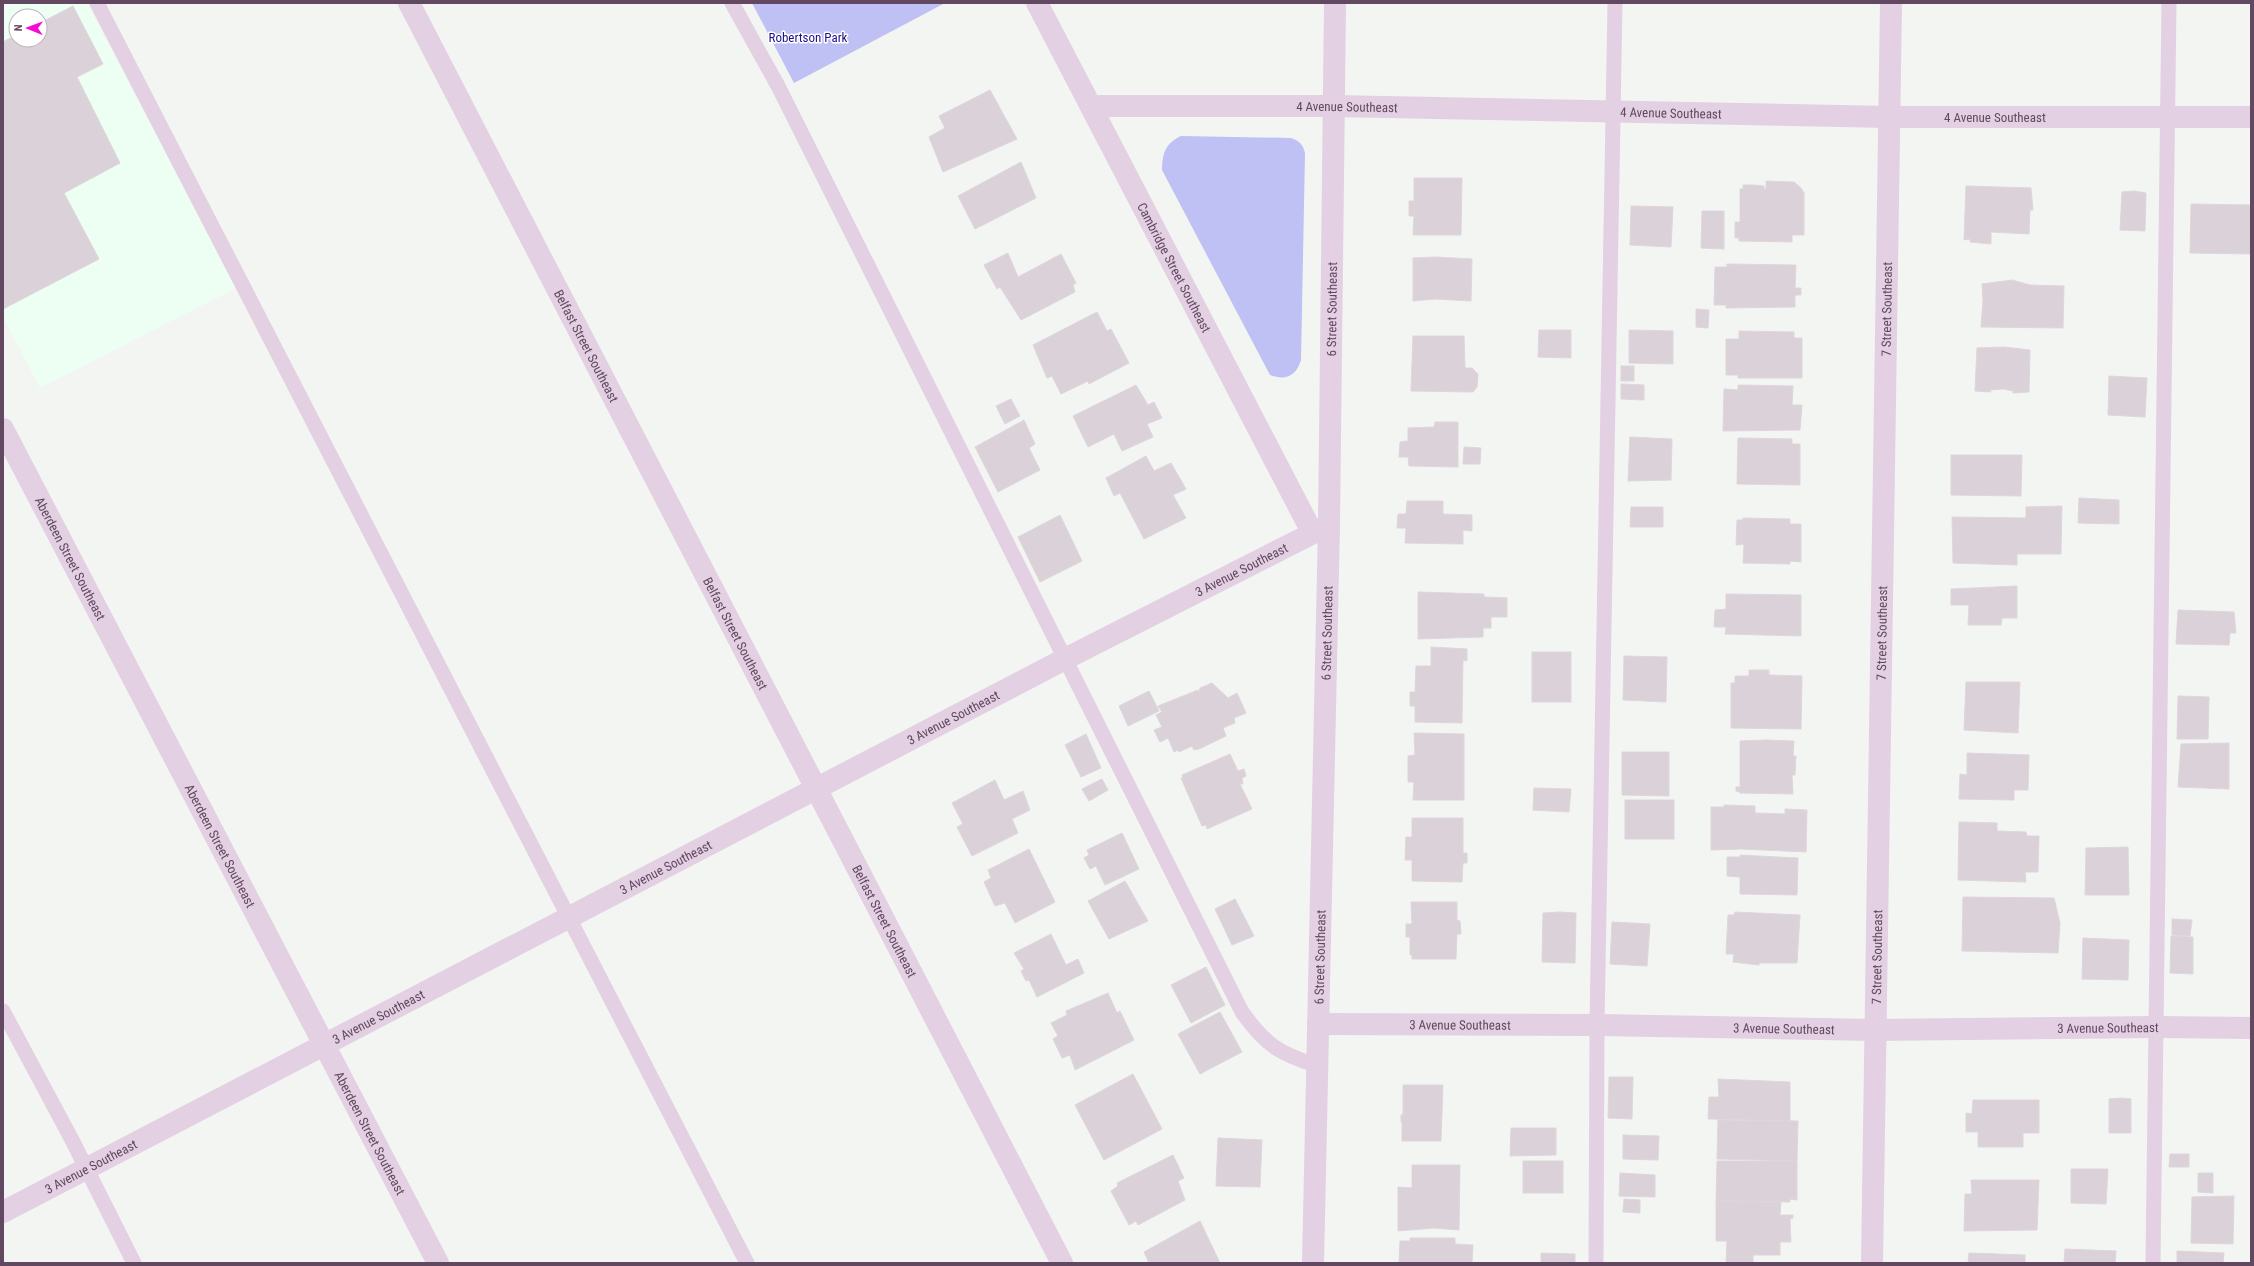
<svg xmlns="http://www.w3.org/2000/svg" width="2254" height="1266" viewBox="0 0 2254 1266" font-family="'Roboto Condensed',sans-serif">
  <rect width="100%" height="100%" fill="#f3f5f2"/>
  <path fill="#edfef2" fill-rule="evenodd" d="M 3,3 L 87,3 L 236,288 L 40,388 L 3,317 ZM 16,16 L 40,16 L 40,40 L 16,40 Z"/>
  <g fill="#bfc0f4">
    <path d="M 752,3 L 945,3 L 794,83 Z"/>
    <path d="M 1181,136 L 1291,138 C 1300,141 1303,145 1305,153 L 1301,360 C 1296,376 1286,381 1270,375 L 1162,170 C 1162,153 1166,143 1181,136 Z"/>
  </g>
  <g fill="#dbd1d9" stroke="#ded6dc">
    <path d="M 73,6 L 103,64 L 77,77 L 120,163 L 64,193 L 99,259 L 3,309 L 3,42 L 16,35 L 16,40 L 40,40 L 40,23 Z"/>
    <path d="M 990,90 L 1017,139 L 943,172 L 929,137 L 945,128 L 939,116 Z"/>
    <path d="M 1021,162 L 1036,198 L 975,229 L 958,196 Z"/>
    <path d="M 1414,178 L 1462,178 L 1461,235 L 1413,235 L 1414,216 L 1409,216 L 1409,201 L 1414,201 Z"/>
    <path d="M 1766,181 L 1794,182 L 1801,188 L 1804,193 L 1804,235 L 1792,235 L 1792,242 L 1739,241 L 1739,238 L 1735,238 L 1735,222 L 1740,222 L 1740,189 L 1743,189 L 1743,185 L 1754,185 L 1764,186 L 1764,189 L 1766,189 Z"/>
    <path d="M 1966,186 L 2031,188 L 2033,210 L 2030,210 L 2029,234 L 1991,232 L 1991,244 L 1970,242 L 1970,239 L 1964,240 Z"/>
    <path d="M 2134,191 L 2146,193 L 2145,231 L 2120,230 L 2122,192 Z"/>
    <path d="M 2191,204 L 2251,205 L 2251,254 L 2190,253 Z"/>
    <path d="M 1631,206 L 1673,207 L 1671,247 L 1630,245 Z"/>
    <path d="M 1702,211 L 1724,211 L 1724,249 L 1701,248 Z"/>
    <path d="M 1008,253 L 1018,277 L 1061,254 L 1076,283 L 1073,285 L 1075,292 L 1021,320 L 1000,287 L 997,289 L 984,265 Z"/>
    <path d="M 1436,257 L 1472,259 L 1471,301 L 1435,299 L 1413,301 L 1413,258 Z"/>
    <path d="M 1727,264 L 1796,265 L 1795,288 L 1801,288 L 1801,295 L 1795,295 L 1795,307 L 1726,308 L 1726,305 L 1714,305 L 1715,267 L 1727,267 Z"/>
    <path d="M 2012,280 L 2030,285 L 2064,286 L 2063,328 L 1981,327 L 1983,301 L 1982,284 Z"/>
    <path d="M 1696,309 L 1709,310 L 1708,328 L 1696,327 Z"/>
    <path d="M 1097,312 L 1107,331 L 1111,329 L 1129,363 L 1089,384 L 1088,381 L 1061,394 L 1052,376 L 1047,378 L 1033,345 Z"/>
    <path d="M 1539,330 L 1571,330 L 1571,358 L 1538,357 Z"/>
    <path d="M 1629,330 L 1673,331 L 1673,364 L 1629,363 Z"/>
    <path d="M 1739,331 L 1794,332 L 1794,338 L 1802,338 L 1802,378 L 1738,378 L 1738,375 L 1726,375 L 1726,339 L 1739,339 Z"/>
    <path d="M 1413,336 L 1464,336 L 1465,368 L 1472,368 L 1478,374 L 1477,387 L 1473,392 L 1411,391 Z"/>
    <path d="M 2004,347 L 2030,350 L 2029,392 L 2013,393 L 2013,391 L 2003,389 L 1990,390 L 1991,392 L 1975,391 L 1977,348 Z"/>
    <rect x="1621" y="366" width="13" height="15"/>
    <path d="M 2109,376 L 2147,378 L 2145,417 L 2108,415 Z"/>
    <path d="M 1621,384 L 1644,385 L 1644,400 L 1621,399 Z"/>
    <path d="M 1136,385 L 1148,405 L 1154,402 L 1162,418 L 1147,424 L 1153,437 L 1122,451 L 1114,434 L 1088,447 L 1073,416 Z"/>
    <path d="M 1738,385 L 1793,386 L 1792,405 L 1802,405 L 1800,430 L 1723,431 L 1724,389 L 1738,390 Z"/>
    <path d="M 1011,399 L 1020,416 L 1005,424 L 996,406 Z"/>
    <path d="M 1024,420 L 1035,444 L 1029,448 L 1040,470 L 998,492 L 975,447 Z"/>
    <path d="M 1435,422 L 1458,422 L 1458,467 L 1409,466 L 1408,457 L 1399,457 L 1400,442 L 1408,441 L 1408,428 L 1434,427 Z"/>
    <path d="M 1630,437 L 1672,439 L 1671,480 L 1628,481 Z"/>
    <path d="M 1738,438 L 1792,439 L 1792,444 L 1800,444 L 1800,485 L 1737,484 Z"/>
    <path d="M 1464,447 L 1481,448 L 1480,464 L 1463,464 Z"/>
    <path d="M 1951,455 L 2022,455 L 2021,496 L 1951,495 Z"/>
    <path d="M 1146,456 L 1154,471 L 1171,463 L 1186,489 L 1173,495 L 1186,518 L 1144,539 L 1120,493 L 1114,496 L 1106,478 Z"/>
    <path d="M 2079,498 L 2119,500 L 2119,524 L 2078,523 Z"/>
    <path d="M 1407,501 L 1443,501 L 1443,514 L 1472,515 L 1472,531 L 1463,530 L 1463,544 L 1405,543 L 1406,528 L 1397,528 L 1398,514 L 1406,514 Z"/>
    <path d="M 2062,506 L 2061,554 L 2017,554 L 2017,565 L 1953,563 L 1952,517 L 2026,518 L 2026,507 Z"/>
    <path d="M 1631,507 L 1663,507 L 1663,527 L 1630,527 Z"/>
    <path d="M 1060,515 L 1082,561 L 1040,582 L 1018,537 Z"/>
    <path d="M 1743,518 L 1790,519 L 1790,524 L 1801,524 L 1801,562 L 1790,561 L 1790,564 L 1743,563 L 1744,544 L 1736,545 L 1737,520 L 1743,520 Z"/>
    <path d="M 2017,586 L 2017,618 L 2002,618 L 2001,625 L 1968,625 L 1969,605 L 1951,605 L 1951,589 Z"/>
    <path d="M 1418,592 L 1484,594 L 1484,597 L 1507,598 L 1507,617 L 1491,617 L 1491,628 L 1483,628 L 1483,637 L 1418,639 Z"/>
    <path d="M 1726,594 L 1801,595 L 1801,636 L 1725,634 L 1726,627 L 1714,627 L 1715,610 L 1726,609 Z"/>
    <path d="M 2178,610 L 2234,612 L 2236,633 L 2230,633 L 2229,645 L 2176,644 Z"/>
    <path d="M 1431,647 L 1467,649 L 1467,661 L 1463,660 L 1462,723 L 1415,722 L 1415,706 L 1410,706 L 1410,692 L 1415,692 L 1416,666 L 1431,666 Z"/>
    <rect x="1532" y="652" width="39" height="50"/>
    <path d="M 1624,656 L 1667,657 L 1666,702 L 1623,700 Z"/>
    <path d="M 1749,670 L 1769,670 L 1769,675 L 1802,676 L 1801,729 L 1731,728 L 1731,683 L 1735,683 L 1735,676 L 1749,676 Z"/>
    <path d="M 1966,682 L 2020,682 L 2018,733 L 1964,730 Z"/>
    <path d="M 1212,683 L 1228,698 L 1237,693 L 1246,713 L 1234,718 L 1235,723 L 1223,728 L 1226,736 L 1199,749 L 1194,750 L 1192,746 L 1179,752 L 1178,750 L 1174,752 L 1168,738 L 1160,742 L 1154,730 L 1162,727 L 1156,715 L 1162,712 L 1158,706 L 1198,690 L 1199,693 L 1200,688 Z"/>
    <path d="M 1149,691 L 1159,711 L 1128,726 L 1119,706 Z"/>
    <path d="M 2178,696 L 2209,697 L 2208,739 L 2177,739 Z"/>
    <path d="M 1414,733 L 1464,734 L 1464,800 L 1413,800 L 1414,782 L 1408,782 L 1408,756 L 1415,755 Z"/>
    <path d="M 1086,734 L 1101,768 L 1081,777 L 1065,745 Z"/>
    <path d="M 1766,740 L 1794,741 L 1793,756 L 1796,756 L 1795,775 L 1792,775 L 1793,794 L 1740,793 L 1740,792 L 1736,791 L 1736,787 L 1740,787 L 1740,741 Z"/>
    <path d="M 2229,743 L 2229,789 L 2178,787 L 2181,744 Z"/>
    <path d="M 1622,752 L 1669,752 L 1669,796 L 1622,795 Z"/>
    <path d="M 1967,753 L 2029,755 L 2028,790 L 2014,790 L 2014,800 L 1959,799 L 1960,774 L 1967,775 Z"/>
    <path d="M 1230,754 L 1238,771 L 1244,769 L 1246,776 L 1242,778 L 1243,784 L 1240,784 L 1252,809 L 1207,829 L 1206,825 L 1202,826 L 1181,778 L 1183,778 L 1182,775 Z"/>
    <path d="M 1102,779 L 1108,790 L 1089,801 L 1082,789 Z"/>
    <path d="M 995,780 L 1004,800 L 1023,791 L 1030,810 L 1012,819 L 1018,833 L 972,856 L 957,827 L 963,824 L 952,803 Z"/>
    <path d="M 1534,788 L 1571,789 L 1569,812 L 1533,810 Z"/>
    <rect x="1625" y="800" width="49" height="39"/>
    <path d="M 1724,805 L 1755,806 L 1755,813 L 1785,814 L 1785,809 L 1807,810 L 1806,852 L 1740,849 L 1711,850 L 1711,807 L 1724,807 Z"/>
    <path d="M 1412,818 L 1463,818 L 1463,853 L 1467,853 L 1467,863 L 1463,863 L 1462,882 L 1412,881 L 1412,860 L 1405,860 L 1406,837 L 1412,837 Z"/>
    <path d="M 1959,822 L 1997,823 L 1997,831 L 2026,832 L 2027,836 L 2039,836 L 2038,872 L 2025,872 L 2026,882 L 1958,880 Z"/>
    <path d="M 1122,833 L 1139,869 L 1105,885 L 1096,866 L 1090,869 L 1084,858 L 1089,855 L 1087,850 Z"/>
    <path d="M 2128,847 L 2129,895 L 2085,895 L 2086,848 Z"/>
    <path d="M 1029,849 L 1055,902 L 1015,923 L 1005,903 L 995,906 L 984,882 L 991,878 L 988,870 Z"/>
    <path d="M 1740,855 L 1798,858 L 1797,895 L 1740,894 L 1740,877 L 1727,876 L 1727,857 L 1740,857 Z"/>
    <path d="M 1125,881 L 1148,921 L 1109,939 L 1088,901 Z"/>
    <path d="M 1963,897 L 2054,898 L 2060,923 L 2058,953 L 1962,951 Z"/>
    <path d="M 1235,899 L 1254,936 L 1232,945 L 1215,909 Z"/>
    <path d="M 1411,902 L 1457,902 L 1457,920 L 1460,921 L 1461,934 L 1457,934 L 1456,959 L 1412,959 L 1412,955 L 1410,955 L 1410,937 L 1406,937 L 1406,924 L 1412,924 Z"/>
    <path d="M 1560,912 L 1576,913 L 1575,963 L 1542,962 L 1543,913 Z"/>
    <path d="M 1735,912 L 1800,915 L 1797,963 L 1759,963 L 1759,965 L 1733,962 L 1734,954 L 1726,954 L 1728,915 L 1734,915 Z"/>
    <path d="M 2172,919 L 2192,920 L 2190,936 L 2172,935 Z"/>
    <path d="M 1612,922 L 1650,924 L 1647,966 L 1610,964 Z"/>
    <path d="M 1051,934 L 1066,965 L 1078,959 L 1084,973 L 1037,997 L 1029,980 L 1026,981 L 1021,971 L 1024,969 L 1014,953 Z"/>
    <path d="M 2171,936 L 2193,937 L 2193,974 L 2170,973 Z"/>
    <path d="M 2083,938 L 2129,940 L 2128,980 L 2082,979 Z"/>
    <path d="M 1206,967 L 1225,1005 L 1191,1023 L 1171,985 Z"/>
    <path d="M 1108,993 L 1117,1013 L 1120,1011 L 1134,1040 L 1075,1070 L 1070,1055 L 1062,1058 L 1053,1039 L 1058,1036 L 1051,1023 L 1067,1015 L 1066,1011 Z"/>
    <path d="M 1220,1012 L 1242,1052 L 1200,1074 L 1178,1034 Z"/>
    <path d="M 1133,1074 L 1162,1129 L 1104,1160 L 1075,1105 Z"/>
    <path d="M 1609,1077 L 1633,1077 L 1632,1119 L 1608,1118 Z"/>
    <path d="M 1718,1079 L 1790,1082 L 1790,1121 L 1708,1119 L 1709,1097 L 1719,1097 Z"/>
    <path d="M 1403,1085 L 1443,1085 L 1441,1141 L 1402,1141 L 1402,1122 L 1401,1122 L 1401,1115 L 1403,1114 Z"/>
    <path d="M 2121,1098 L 2131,1099 L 2131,1133 L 2109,1133 L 2109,1099 Z"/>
    <path d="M 1973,1100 L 2039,1100 L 2039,1133 L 2023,1133 L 2023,1147 L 1978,1147 L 1978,1132 L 1966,1132 L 1966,1113 L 1972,1114 Z"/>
    <path d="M 1718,1120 L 1798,1121 L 1797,1161 L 1717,1159 Z"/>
    <path d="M 1511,1128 L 1556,1128 L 1556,1155 L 1510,1156 Z"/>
    <path d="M 1623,1135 L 1659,1136 L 1658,1160 L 1623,1159 Z"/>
    <path d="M 1218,1138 L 1262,1140 L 1260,1187 L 1216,1186 Z"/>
    <path d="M 2170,1154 L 2189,1154 L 2189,1167 L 2169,1167 Z"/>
    <path d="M 1173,1155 L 1184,1178 L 1178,1181 L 1185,1200 L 1138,1225 L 1136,1221 L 1129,1225 L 1111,1191 L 1118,1186 L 1117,1183 Z"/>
    <rect x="1523" y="1161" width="40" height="32"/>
    <path d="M 1717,1161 L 1797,1161 L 1797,1200 L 1790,1199 L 1790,1202 L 1716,1201 Z"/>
    <path d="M 1412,1165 L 1460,1165 L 1459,1230 L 1434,1228 L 1398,1231 L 1398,1187 L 1412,1188 Z"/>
    <path d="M 2071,1169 L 2108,1169 L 2106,1204 L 2071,1203 Z"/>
    <path d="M 1620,1173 L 1655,1175 L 1655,1197 L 1619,1196 Z"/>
    <path d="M 2198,1173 L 2213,1173 L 2213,1193 L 2198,1192 Z"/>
    <path d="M 1971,1180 L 2039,1180 L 2037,1230 L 1964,1231 L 1965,1194 L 1972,1194 Z"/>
    <path d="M 2234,1196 L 2233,1244 L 2191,1243 L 2192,1197 Z"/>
    <path d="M 1624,1199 L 1640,1200 L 1640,1213 L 1623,1212 Z"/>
    <path d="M 1716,1201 L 1781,1202 L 1780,1215 L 1793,1215 L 1793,1218 L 1790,1219 L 1791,1242 L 1780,1242 L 1780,1255 L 1753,1255 L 1753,1263 L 1726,1263 L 1727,1241 L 1716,1241 Z"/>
    <path d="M 1200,1221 L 1220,1263 L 1149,1263 L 1144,1252 Z"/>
    <path d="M 1410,1238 L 1455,1238 L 1455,1244 L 1473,1245 L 1472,1263 L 1399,1263 L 1400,1241 L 1410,1241 Z"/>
    <path d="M 2065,1249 L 2116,1251 L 2115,1263 L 2064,1263 Z"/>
    <path d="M 2177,1251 L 2224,1253 L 2223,1263 L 2177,1263 Z"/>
    <path d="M 1541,1253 L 1575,1254 L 1575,1263 L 1541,1263 Z"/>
    <path d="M 1969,1253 L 2025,1255 L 2025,1263 L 1968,1263 Z"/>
  </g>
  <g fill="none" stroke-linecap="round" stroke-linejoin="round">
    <g stroke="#e3d0e2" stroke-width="15">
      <path d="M 97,3 L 747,1263"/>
      <path d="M 732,3 L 778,86 L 1242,1012 C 1265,1044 1279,1054 1316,1065"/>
      <path d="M 3,1011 L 71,1138 L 134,1263"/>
      <path d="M 1596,1263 L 1597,1025 L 1615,3"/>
      <path d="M 2153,1263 L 2169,3"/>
    </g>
    <g stroke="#e3d0e2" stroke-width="22">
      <path id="s1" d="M 409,3 L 1062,1263"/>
      <path id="s2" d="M 1037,3 L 1312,532"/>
      <path id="s3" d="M 1091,106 L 1333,106 L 1889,117 L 2251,117"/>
      <path id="s4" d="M 3,429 L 438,1263"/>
      <path id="s5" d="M 1318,1024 L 1597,1025 L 1875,1030 L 2156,1027 L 2251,1028"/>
      <path id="s6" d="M 3,1212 L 1065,659 L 1329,525"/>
      <path id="s7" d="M 1872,1263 L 1891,3"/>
    </g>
    <path stroke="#e3d0e2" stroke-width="22" id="s8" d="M 1313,1263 L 1329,525 L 1335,3"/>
  </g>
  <g text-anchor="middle" stroke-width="3" stroke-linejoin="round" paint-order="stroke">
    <g font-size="13" fill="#1a0f8d" stroke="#fff">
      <text x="808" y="42">Robertson Park</text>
    </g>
    <g font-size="13" fill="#624861" stroke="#fff">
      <text dy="5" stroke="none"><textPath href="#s3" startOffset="256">4 Avenue Southeast</textPath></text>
      <text dy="5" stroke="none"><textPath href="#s3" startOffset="580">4 Avenue Southeast</textPath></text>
      <text dy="5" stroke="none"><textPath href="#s3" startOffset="904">4 Avenue Southeast</textPath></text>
      <text dy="5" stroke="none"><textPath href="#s2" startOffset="298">Cambridge Street Southeast</textPath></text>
      <text dy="5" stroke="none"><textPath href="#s8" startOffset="954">6 Street Southeast</textPath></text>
      <text dy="5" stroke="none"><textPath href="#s7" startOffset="954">7 Street Southeast</textPath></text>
      <text dy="5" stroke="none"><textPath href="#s1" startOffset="386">Belfast Street Southeast</textPath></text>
      <text dy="5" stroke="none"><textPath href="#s4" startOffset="146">Aberdeen Street Southeast</textPath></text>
      <text dy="5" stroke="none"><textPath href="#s6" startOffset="1395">3 Avenue Southeast</textPath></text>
      <text dy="5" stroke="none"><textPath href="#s1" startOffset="710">Belfast Street Southeast</textPath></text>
      <text dy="5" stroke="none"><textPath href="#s8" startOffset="630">6 Street Southeast</textPath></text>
      <text dy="5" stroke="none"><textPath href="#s7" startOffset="630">7 Street Southeast</textPath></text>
      <text dy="5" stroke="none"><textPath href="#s6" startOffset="1071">3 Avenue Southeast</textPath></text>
      <text dy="5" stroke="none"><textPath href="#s4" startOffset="470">Aberdeen Street Southeast</textPath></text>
      <text dy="5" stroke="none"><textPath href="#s6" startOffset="747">3 Avenue Southeast</textPath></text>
      <text dy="5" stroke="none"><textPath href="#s1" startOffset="1034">Belfast Street Southeast</textPath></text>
      <text dy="5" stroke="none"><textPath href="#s8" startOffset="306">6 Street Southeast</textPath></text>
      <text dy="5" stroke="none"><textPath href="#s7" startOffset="306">7 Street Southeast</textPath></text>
      <text dy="5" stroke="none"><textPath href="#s6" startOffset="423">3 Avenue Southeast</textPath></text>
      <text dy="5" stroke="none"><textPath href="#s5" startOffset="142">3 Avenue Southeast</textPath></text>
      <text dy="5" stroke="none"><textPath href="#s5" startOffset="790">3 Avenue Southeast</textPath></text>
      <text dy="5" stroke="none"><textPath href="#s5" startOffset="466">3 Avenue Southeast</textPath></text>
      <text dy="5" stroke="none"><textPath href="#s4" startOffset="794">Aberdeen Street Southeast</textPath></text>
      <text dy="5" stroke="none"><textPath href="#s6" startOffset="99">3 Avenue Southeast</textPath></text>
    </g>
  </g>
  <rect width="2254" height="1266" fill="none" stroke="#624861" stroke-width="8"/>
  <g transform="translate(28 28) rotate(271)"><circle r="19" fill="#ffffff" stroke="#c0b6c0"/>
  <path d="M0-3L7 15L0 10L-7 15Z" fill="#f70ad3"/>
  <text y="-6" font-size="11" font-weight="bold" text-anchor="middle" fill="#624861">N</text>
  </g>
</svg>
